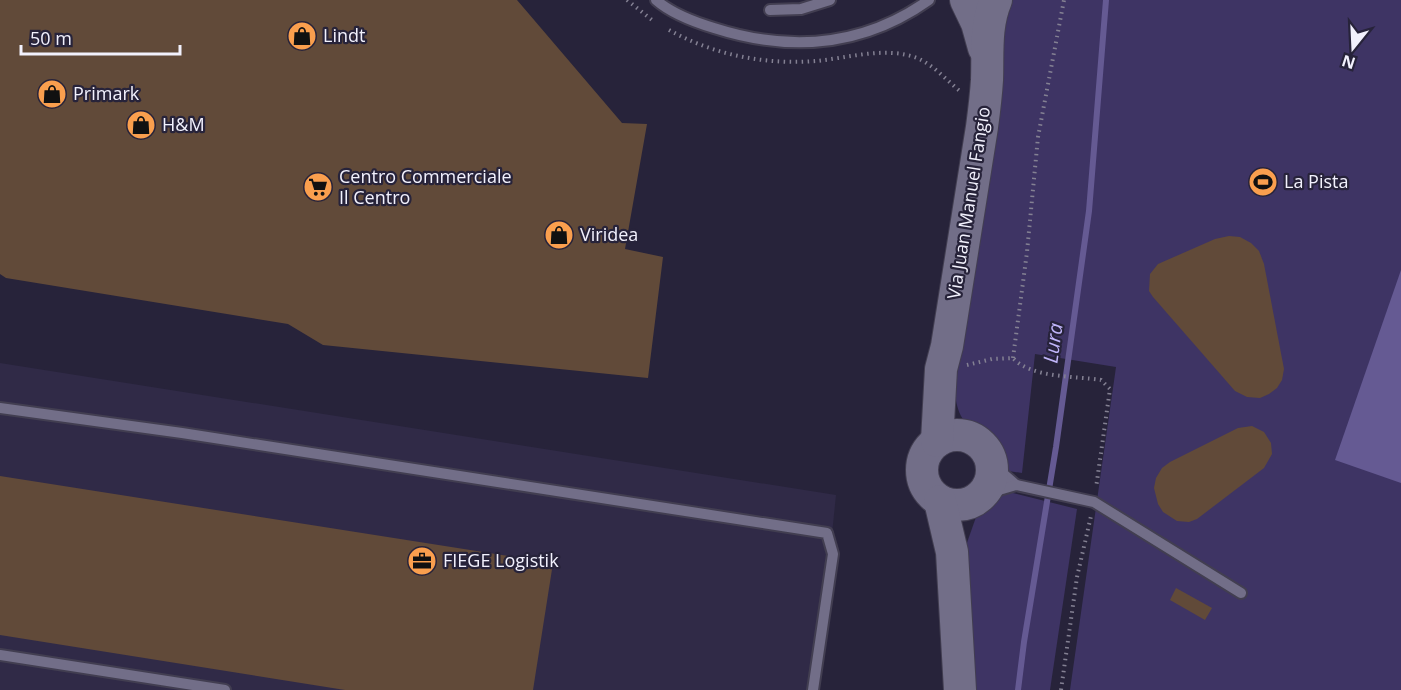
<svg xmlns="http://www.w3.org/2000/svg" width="1401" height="690" viewBox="0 0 1401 690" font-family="'Open Sans',sans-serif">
  <rect width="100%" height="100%" fill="#27233a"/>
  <path fill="#302a47" d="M 0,363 L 836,495 L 816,690 L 0,690 Z"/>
  <g fill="#3e3464">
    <path d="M 1008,0 L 1401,0 L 1401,690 L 1070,690 L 1116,367 L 1035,354 L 1022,473 L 1002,470 C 998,456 994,443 983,433 C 976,426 965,425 961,416 C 951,397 956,371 957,351 Z"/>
    <path d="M 999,493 L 1013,493 L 1077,509 L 1050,690 L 968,690 L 963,554 L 981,503 Z"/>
  </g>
  <path fill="#655a93" d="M 1401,270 L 1401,483 L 1335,460 Z"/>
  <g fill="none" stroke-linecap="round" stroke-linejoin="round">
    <path stroke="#655a93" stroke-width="6" d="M 1018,690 L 1024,642 L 1056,447 L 1089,211 L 1106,0"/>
  </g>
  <g fill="#614a39">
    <path d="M 0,0 L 517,0 L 622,123 L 647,124 L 625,249 L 663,257 L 648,378 L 323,345 L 288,324 L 6,278 L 0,274 Z"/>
    <path d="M 1229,236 L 1240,237 L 1251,243 L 1259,251 L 1264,264 L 1284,369 L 1282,380 L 1277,388 L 1269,394 L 1260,398 L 1247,397 L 1235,391 L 1153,297 L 1149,291 L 1150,274 L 1158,264 L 1215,239 Z"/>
    <path d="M 1252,426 L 1264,432 L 1271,443 L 1272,454 L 1264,468 L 1197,519 L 1189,522 L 1177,521 L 1163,512 L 1158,504 L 1154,488 L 1156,478 L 1162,468 L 1170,462 L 1238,428 Z"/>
    <path d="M 0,476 L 553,563 L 533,690 L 345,690 L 0,635 Z"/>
    <path d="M 1176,588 L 1212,608 L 1205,620 L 1170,600 Z"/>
  </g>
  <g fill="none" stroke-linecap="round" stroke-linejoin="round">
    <g stroke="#423e51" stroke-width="14">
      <g id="lane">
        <path d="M 656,0 C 672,14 694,22 714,28 C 789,52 863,47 929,0"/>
        <path d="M 770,10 L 801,9 L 830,0"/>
        <path d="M 0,408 L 182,433 L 827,533 L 833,554 L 813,690"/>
        <path d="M 991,463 L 1016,485"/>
        <path d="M 982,495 L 1016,485 L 1094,502 L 1241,593"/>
        <path d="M 0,655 L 225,690"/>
      </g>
    </g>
    <g stroke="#423e51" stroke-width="34">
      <g id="secondary">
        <path d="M 966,0 L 977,23 L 984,48"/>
        <circle cx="957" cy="470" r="35"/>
        <path d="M 937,441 L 941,369 L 947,346 L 982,127 C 984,112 986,96 987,80 C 988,53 985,26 996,0"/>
        <path d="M 940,501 L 952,552 L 960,690"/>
      </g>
    </g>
    <g stroke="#848193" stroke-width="4" stroke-dasharray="1.5 4.5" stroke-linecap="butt">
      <path d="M 627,0 L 652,20"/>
      <path d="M 669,30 C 714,55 765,65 816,61 C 848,58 886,46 917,58 C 934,65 947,81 961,92"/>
      <path d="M 1013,358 L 1027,252 L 1038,137 L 1064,0"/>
      <path d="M 967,365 L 992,359 L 1013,358 C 1030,378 1076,376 1101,380 L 1110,389 L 1096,488"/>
      <path d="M 1061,690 L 1077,577 L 1091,516"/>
    </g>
    <use href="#lane" stroke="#726e88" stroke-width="10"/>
    <use href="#secondary" stroke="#726e88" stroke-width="32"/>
  </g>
  <defs>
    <g id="shop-disc" transform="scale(1.5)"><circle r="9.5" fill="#fa9f4e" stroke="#27233a"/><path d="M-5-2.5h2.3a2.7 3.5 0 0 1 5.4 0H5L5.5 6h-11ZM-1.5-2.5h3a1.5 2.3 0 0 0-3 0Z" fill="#111"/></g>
    <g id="stadium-disc" transform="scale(1.5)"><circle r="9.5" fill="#fa9f4e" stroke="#27233a"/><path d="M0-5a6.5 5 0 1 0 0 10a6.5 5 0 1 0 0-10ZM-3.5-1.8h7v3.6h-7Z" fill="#111"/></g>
    <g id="supermarket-disc" transform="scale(1.5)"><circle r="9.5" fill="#fa9f4e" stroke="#27233a"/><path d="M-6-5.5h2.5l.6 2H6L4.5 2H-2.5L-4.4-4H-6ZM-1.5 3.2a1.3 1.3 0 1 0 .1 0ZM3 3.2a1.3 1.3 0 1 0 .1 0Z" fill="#111"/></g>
    <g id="office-disc" transform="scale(1.5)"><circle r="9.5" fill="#fa9f4e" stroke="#27233a"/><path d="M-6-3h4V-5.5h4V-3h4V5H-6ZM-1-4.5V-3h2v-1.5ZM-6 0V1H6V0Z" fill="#111"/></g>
  </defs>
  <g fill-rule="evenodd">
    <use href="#shop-disc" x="302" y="36"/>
    <use href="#shop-disc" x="52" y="94"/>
    <use href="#shop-disc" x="141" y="125"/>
    <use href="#stadium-disc" x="1263" y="182"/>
    <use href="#supermarket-disc" x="318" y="187"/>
    <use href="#shop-disc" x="559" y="235"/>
    <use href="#office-disc" x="422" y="561"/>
  </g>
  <g text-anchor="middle" stroke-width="4.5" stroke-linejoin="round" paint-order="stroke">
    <g font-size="18" fill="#f2f1fd" stroke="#27233a" text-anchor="start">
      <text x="323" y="42">Lindt</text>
      <text x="73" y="100">Primark</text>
      <text x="162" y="131">H&amp;M</text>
      <text x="339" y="183">Centro Commerciale<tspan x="339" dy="21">Il Centro</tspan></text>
      <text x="1284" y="188">La Pista</text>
      <text x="580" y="241">Viridea</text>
      <text x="443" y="567">FIEGE Logistik</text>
    </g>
    <g font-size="18" fill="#f2f1fd" stroke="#27233a">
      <text transform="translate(969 203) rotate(-81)" y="6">Via Juan Manuel Fangio</text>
    </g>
    <g font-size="20" font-style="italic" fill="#c0b5f9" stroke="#27233a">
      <text transform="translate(1053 343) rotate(-82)" y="7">Lura</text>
    </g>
  </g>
  <g transform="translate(1353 48) rotate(198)" stroke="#27233a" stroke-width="4.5" paint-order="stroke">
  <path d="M0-4.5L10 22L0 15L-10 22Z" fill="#f2f1fd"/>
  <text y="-9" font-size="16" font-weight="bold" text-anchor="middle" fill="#f2f1fd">N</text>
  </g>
  <path d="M21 45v9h159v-9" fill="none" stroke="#f2f1fd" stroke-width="3"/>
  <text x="30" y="45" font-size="18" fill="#f2f1fd" stroke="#27233a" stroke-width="4.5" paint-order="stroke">50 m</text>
</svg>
